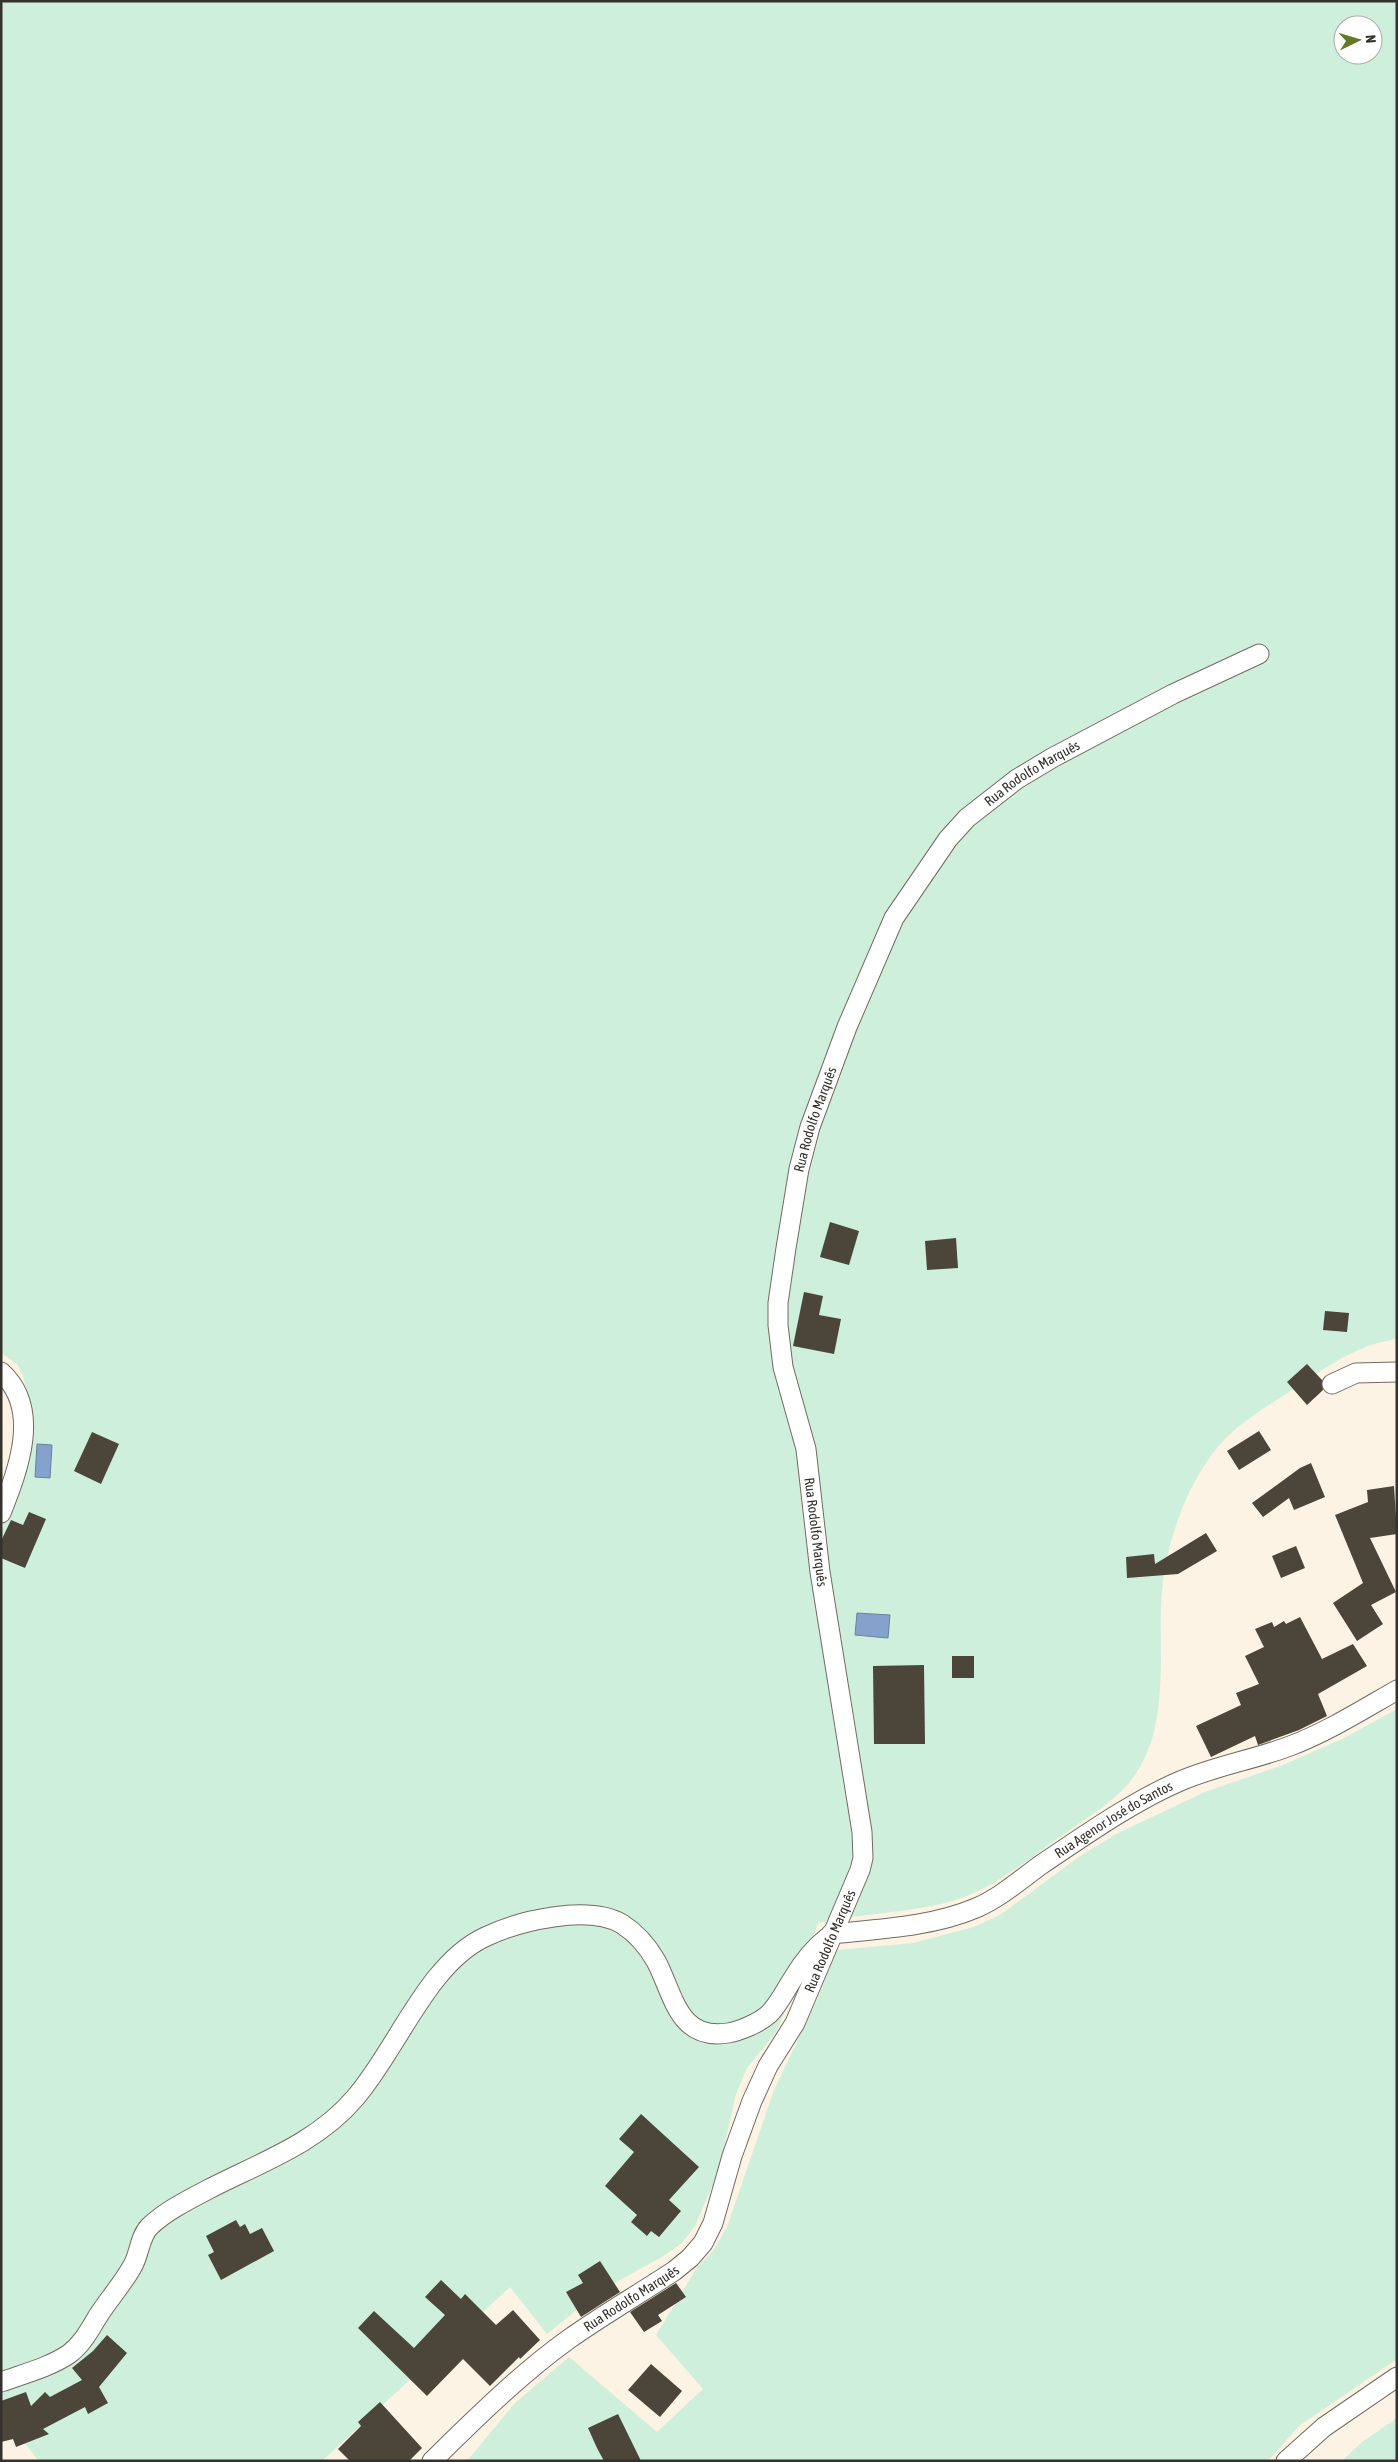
<svg xmlns="http://www.w3.org/2000/svg" width="1398" height="2462" viewBox="0 0 1398 2462" font-family="'Asap Condensed',sans-serif">
  <rect width="100%" height="100%" fill="#fcf3e5"/>
  <g fill="#ceefdb" fill-rule="evenodd">
    <path d="M 1,1 L 1397,1 L 1397,1339 C 1356,1344 1319,1372 1286,1394 C 1266,1407 1244,1420 1227,1437 C 1190,1474 1166,1540 1162,1592 C 1160,1614 1161,1638 1161,1661 C 1160,1705 1158,1747 1129,1783 C 1111,1804 1086,1818 1064,1834 C 1026,1861 988,1894 941,1904 C 901,1913 859,1914 818,1923 L 797,1984 L 776,2032 L 747,2068 L 736,2094 L 718,2173 L 695,2226 L 682,2243 L 662,2257 L 600,2291 L 547,2334 L 510,2287 L 322,2461 L 39,2461 L 1,2413 L 1,1530 L 13,1505 L 31,1410 L 23,1376 L 17,1364 L 1,1353 ZM 1343,25 L 1373,25 L 1373,55 L 1343,55 Z"/>
    <path d="M 1397,1709 L 1397,2359 L 1299,2426 L 1268,2461 L 467,2461 L 515,2403 L 569,2357 L 657,2432 L 703,2389 L 656,2335 L 698,2266 L 713,2251 L 727,2227 L 774,2090 L 816,2002 L 837,1950 L 913,1943 L 974,1927 L 1000,1915 L 1080,1856 L 1116,1834 L 1205,1792 L 1283,1765 L 1344,1738 Z"/>
    <path d="M 1397,2418 L 1397,2461 L 1342,2461 L 1362,2442 Z"/>
  </g>
  <g fill="#85a2cc" stroke="#6d809c">
    <path d="M 37,1444 L 52,1445 L 50,1478 L 35,1477 Z"/>
    <path d="M 857,1613 L 890,1615 L 888,1638 L 855,1635 Z"/>
  </g>
  <g fill="#4c453a">
    <path d="M 830,1222 L 859,1231 L 849,1265 L 820,1257 Z"/>
    <path d="M 956,1238 L 958,1268 L 927,1270 L 925,1241 Z"/>
    <path d="M 804,1292 L 823,1296 L 819,1315 L 841,1319 L 834,1354 L 793,1346 Z"/>
    <path d="M 1325,1311 L 1349,1313 L 1347,1332 L 1323,1330 Z"/>
    <path d="M 1307,1364 L 1322,1380 L 1323,1390 L 1307,1405 L 1287,1382 Z"/>
    <path d="M 1259,1431 L 1271,1450 L 1239,1470 L 1227,1451 Z"/>
    <path d="M 92,1432 L 119,1444 L 101,1484 L 74,1471 Z"/>
    <path d="M 1311,1463 L 1325,1497 L 1294,1510 L 1289,1498 L 1263,1517 L 1252,1503 L 1300,1468 Z"/>
    <path d="M 1394,1486 L 1397,1534 L 1370,1538 L 1396,1592 L 1371,1605 L 1383,1624 L 1357,1641 L 1333,1603 L 1363,1583 L 1335,1515 L 1368,1502 L 1367,1490 Z"/>
    <path d="M 29,1512 L 46,1519 L 25,1568 L 1,1558 L 1,1541 L 11,1520 L 23,1525 Z"/>
    <path d="M 1206,1533 L 1217,1551 L 1178,1574 L 1127,1578 L 1126,1557 L 1154,1554 L 1155,1564 Z"/>
    <path d="M 1296,1546 L 1305,1568 L 1281,1578 L 1272,1556 Z"/>
    <path d="M 1300,1617 L 1322,1659 L 1353,1644 L 1367,1666 L 1318,1694 L 1327,1716 L 1299,1730 L 1258,1745 L 1255,1736 L 1211,1757 L 1196,1726 L 1241,1705 L 1236,1693 L 1259,1684 L 1245,1656 L 1264,1647 L 1255,1629 L 1272,1622 L 1274,1627 L 1284,1621 L 1286,1624 Z"/>
    <rect x="952" y="1656" width="22" height="22"/>
    <path d="M 924,1665 L 925,1744 L 874,1744 L 873,1666 Z"/>
    <path d="M 641,2114 L 699,2167 L 669,2200 L 681,2211 L 659,2237 L 651,2231 L 647,2236 L 631,2222 L 637,2215 L 605,2186 L 634,2152 L 619,2139 Z"/>
    <path d="M 236,2220 L 240,2227 L 245,2224 L 250,2234 L 262,2228 L 274,2251 L 221,2280 L 208,2255 L 214,2252 L 206,2236 Z"/>
    <path d="M 600,2261 L 620,2292 L 581,2317 L 566,2292 L 583,2283 L 578,2275 Z"/>
    <path d="M 441,2280 L 461,2299 L 465,2294 L 496,2325 L 513,2310 L 540,2340 L 520,2359 L 519,2357 L 490,2386 L 463,2359 L 427,2396 L 358,2328 L 374,2311 L 414,2348 L 445,2315 L 425,2297 Z"/>
    <path d="M 676,2283 L 686,2297 L 658,2315 L 662,2321 L 644,2332 L 630,2312 Z"/>
    <path d="M 107,2335 L 127,2353 L 99,2387 L 108,2403 L 88,2414 L 85,2407 L 43,2429 L 49,2434 L 16,2447 L 13,2439 L 1,2442 L 1,2401 L 26,2392 L 31,2406 L 45,2392 L 50,2397 L 82,2380 L 72,2368 L 93,2351 Z"/>
    <path d="M 651,2364 L 682,2391 L 660,2417 L 628,2390 Z"/>
    <path d="M 380,2402 L 422,2448 L 409,2461 L 350,2461 L 338,2449 L 361,2426 L 358,2422 Z"/>
    <path d="M 618,2414 L 641,2461 L 604,2461 L 597,2448 L 588,2428 Z"/>
  </g>
  <g fill="none" stroke-linecap="round" stroke-linejoin="round">
    <g stroke="#736b60" stroke-width="21">
      <g id="minor">
        <path d="M 1,1372 C 42,1409 18,1470 1,1513"/>
        <path d="M 1332,1384 L 1356,1373 L 1397,1372"/>
        <path id="s1" d="M 831,1934 C 879,1929 931,1927 976,1908 C 1000,1898 1021,1879 1042,1864 C 1084,1836 1132,1802 1178,1782 C 1214,1766 1253,1760 1290,1746 C 1327,1732 1362,1710 1397,1690"/>
        <path d="M 1,2382 C 23,2374 50,2367 69,2354 C 83,2344 91,2327 100,2313 C 110,2298 123,2283 132,2267 C 140,2254 139,2237 150,2226 C 166,2211 188,2200 207,2190 C 259,2163 316,2144 355,2098 C 397,2050 427,1964 485,1937 C 518,1921 588,1904 622,1924 C 636,1933 648,1947 656,1961 C 674,1995 678,2041 728,2033 C 740,2031 759,2023 769,2014 C 779,2004 786,1989 794,1977 C 803,1962 813,1949 827,1938"/>
        <path id="s2" d="M 432,2461 C 475,2419 520,2374 569,2339 C 603,2315 639,2294 674,2271 L 690,2258 L 703,2243 L 713,2223 L 732,2156 L 752,2101 L 768,2066 L 795,2023 L 860,1870 L 863,1858 L 862,1832 L 820,1572 L 806,1449 L 783,1367 L 778,1325 L 778,1303 L 786,1248 L 799,1169 L 810,1127 L 847,1027 L 894,918 L 948,839 L 967,818 L 1017,779 L 1052,758 L 1173,694 L 1259,654"/>
        <path d="M 1286,2461 L 1324,2427 L 1397,2377"/>
      </g>
    </g>
    <use href="#minor" stroke="#fff" stroke-width="19"/>
  </g>
  <g text-anchor="middle" stroke-width="5" stroke-linejoin="round" paint-order="stroke">
    <g font-size="14" fill="#35312c" stroke="#fff">
      <text dy="5" stroke="none"><textPath href="#s2" startOffset="1938">Rua Rodolfo Marquês</textPath></text>
      <text dy="5" stroke="none"><textPath href="#s2" startOffset="1518">Rua Rodolfo Marquês</textPath></text>
      <text transform="translate(816 1532) rotate(83)" y="5">Rua Rodolfo Marquês</text>
      <text dy="5" stroke="none"><textPath href="#s1" startOffset="312">Rua Agenor José do Santos</textPath></text>
      <text dy="5" stroke="none"><textPath href="#s2" startOffset="678">Rua Rodolfo Marquês</textPath></text>
      <text dy="5" stroke="none"><textPath href="#s2" startOffset="258">Rua Rodolfo Marquês</textPath></text>
    </g>
  </g>
  <rect width="1398" height="2462" fill="none" stroke="#35312c" stroke-width="5"/>
  <g transform="translate(1358 40) rotate(85)"><circle r="24" fill="#ffffff" stroke="#aeadab"/>
  <path d="M0-4L9 19L0 12L-9 19Z" fill="#667928"/>
  <text y="-8" font-size="14" font-weight="bold" text-anchor="middle" fill="#35312c">N</text>
  </g>
</svg>
